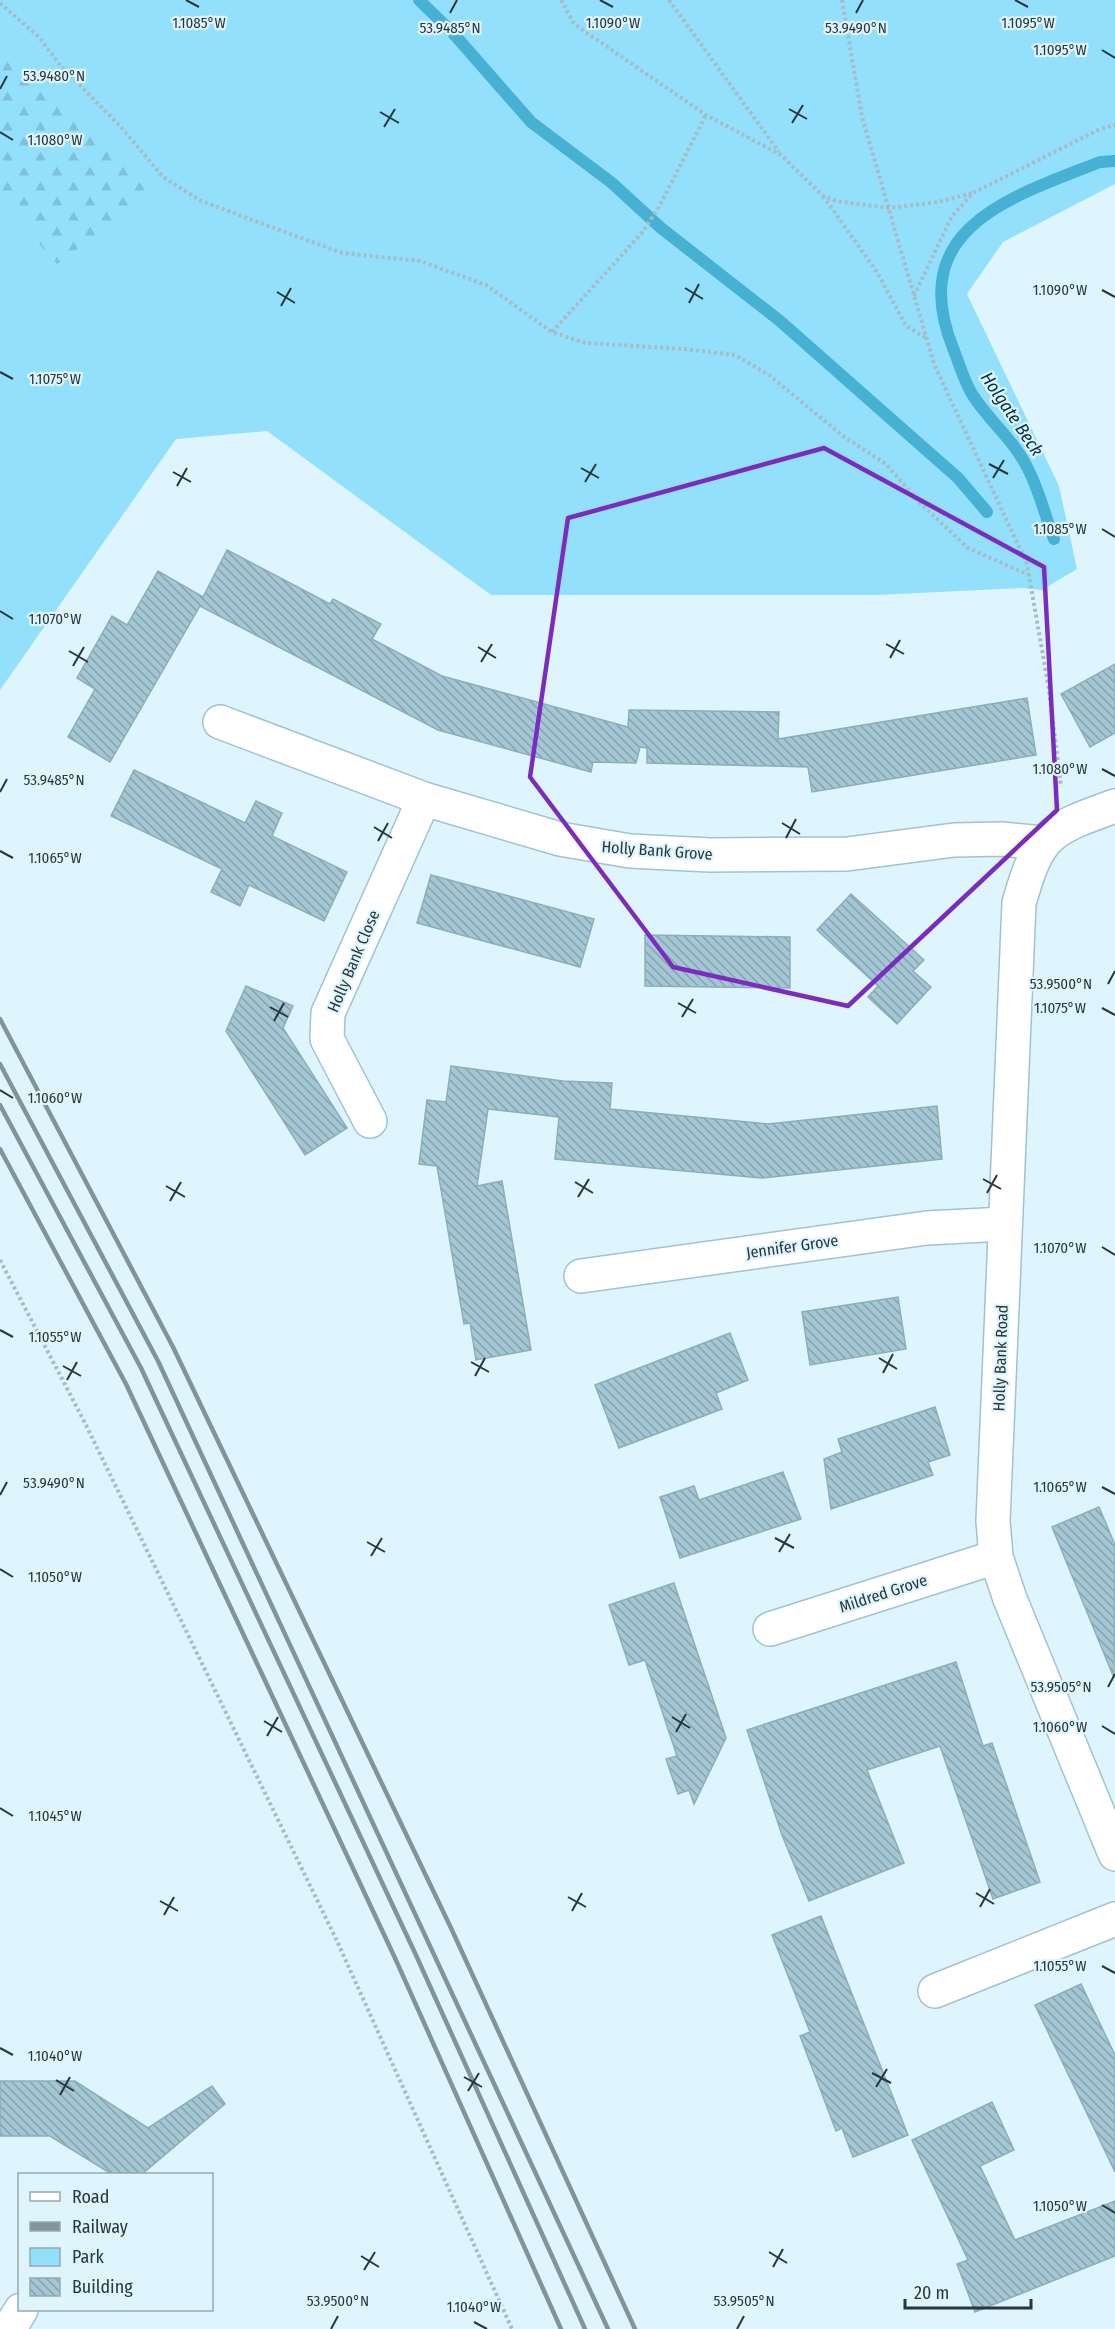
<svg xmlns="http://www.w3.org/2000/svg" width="1115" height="2329" viewBox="0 0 1115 2329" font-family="'Fira Sans Condensed',sans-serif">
  <defs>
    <pattern id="forest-firs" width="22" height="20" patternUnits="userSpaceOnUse" patternTransform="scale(1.5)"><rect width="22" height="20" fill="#93e0fc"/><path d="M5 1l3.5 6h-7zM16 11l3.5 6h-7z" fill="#7fc1d9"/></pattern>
    <pattern id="building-back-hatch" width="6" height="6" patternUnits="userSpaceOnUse" patternTransform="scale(1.5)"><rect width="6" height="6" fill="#a3c7d4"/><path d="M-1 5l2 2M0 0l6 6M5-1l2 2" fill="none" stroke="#85a2ad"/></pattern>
  </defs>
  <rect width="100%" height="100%" fill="#dff5fd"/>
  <path fill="#93e0fc" d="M 0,0 L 1115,0 L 1115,184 L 1003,242 L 967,294 L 1059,486 L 1077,569 L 1042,590 L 1022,588 L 876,595 L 491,595 L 267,431 L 176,439 L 0,690 Z"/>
  <path fill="url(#forest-firs)" d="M 0,41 L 68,103 L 151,195 L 57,264 L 0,199 Z"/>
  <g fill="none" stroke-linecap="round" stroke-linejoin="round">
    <g stroke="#47b1d3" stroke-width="12">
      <path d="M 419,0 L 453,33 L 531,122 L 612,183 L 661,228 L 780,321 L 958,478 L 987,512"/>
      <path d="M 1054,539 C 1045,516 1039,489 1027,467 C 1014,440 988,420 972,394 C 964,381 959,363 953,348 C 905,228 1011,197 1100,162 L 1115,161"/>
    </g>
  </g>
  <g fill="url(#building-back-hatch)" stroke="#8caebb" stroke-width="1.5">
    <path d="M 227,550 L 330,604 L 333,599 L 381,624 L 372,639 L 442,676 L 628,727 L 629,710 L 779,712 L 778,739 L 1027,698 L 1036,755 L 812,792 L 808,767 L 647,763 L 647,748 L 640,747 L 636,763 L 593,762 L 591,772 L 438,730 L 200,606 L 110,762 L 68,737 L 95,689 L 77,678 L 112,616 L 127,625 L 158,571 L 203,597 Z"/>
    <path d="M 1115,664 L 1115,733 L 1090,747 L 1061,694 Z"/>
    <path d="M 134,770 L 245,823 L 256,801 L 282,813 L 272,836 L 347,872 L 324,921 L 249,885 L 240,906 L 211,892 L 222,869 L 111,816 Z"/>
    <path d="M 431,875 L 594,919 L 580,967 L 417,923 Z"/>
    <path d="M 851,894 L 924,960 L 913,971 L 931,987 L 897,1024 L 868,997 L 878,986 L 817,930 Z"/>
    <path d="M 645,935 L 790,937 L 790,988 L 645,986 Z"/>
    <path d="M 246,986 L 293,1006 L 283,1028 L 347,1128 L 305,1155 L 226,1031 Z"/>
    <path d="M 451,1066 L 563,1081 L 612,1083 L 610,1109 L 768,1124 L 937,1106 L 942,1159 L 761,1178 L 555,1159 L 559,1117 L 488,1109 L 477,1186 L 502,1181 L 531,1350 L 476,1360 L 470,1323 L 464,1324 L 437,1166 L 419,1164 L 427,1100 L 446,1102 Z"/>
    <path d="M 898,1297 L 906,1349 L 810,1365 L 802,1312 Z"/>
    <path d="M 730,1333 L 748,1380 L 716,1393 L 722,1409 L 619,1448 L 595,1385 Z"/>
    <path d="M 935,1407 L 950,1455 L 928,1462 L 933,1475 L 831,1509 L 824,1459 L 842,1452 L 838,1439 Z"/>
    <path d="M 783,1472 L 801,1519 L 680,1558 L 660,1497 L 694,1486 L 699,1500 Z"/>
    <path d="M 1099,1507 L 1115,1545 L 1114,1678 L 1052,1527 Z"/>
    <path d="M 674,1583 L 726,1738 L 694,1804 L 689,1790 L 678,1794 L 666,1759 L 677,1756 L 645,1660 L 629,1665 L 609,1605 Z"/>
    <path d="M 956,1662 L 983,1746 L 992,1743 L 1040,1882 L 993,1899 L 940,1746 L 867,1770 L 904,1863 L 809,1901 L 782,1835 L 747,1730 Z"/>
    <path d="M 821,1916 L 908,2135 L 853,2157 L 842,2128 L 836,2131 L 800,2036 L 810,2032 L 772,1935 Z"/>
    <path d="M 1081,1984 L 1115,2055 L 1115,2172 L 1035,2005 Z"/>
    <path d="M 0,2081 L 75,2081 L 148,2128 L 212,2086 L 225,2104 L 141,2175 L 113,2175 L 50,2136 L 0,2136 Z"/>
    <path d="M 992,2102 L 1014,2150 L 980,2166 L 1015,2240 L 1115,2201 L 1115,2256 L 975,2312 L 957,2264 L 968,2260 L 912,2140 Z"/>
  </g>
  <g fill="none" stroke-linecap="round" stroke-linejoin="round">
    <g stroke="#a0c3d1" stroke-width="36">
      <g id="minor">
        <path d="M 220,722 L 424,799 L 560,839 L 630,851 L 710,855 L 847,854 L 954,840 L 1002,839 L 1042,843"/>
        <path d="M 1115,806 C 1048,830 1039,833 1019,903 L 993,1521 L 996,1557 L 1010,1599 L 1115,1854"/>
        <path d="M 370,1121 L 327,1039 L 328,1013 L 424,799"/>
        <path d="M 581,1276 L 927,1228 L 1005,1224"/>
        <path d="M 770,1629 L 996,1557"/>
        <path d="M 935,1991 L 1115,1919"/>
        <path d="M 9,2329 L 21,2310"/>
      </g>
    </g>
    <g stroke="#a8bcc3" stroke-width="4" stroke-dasharray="3 3" stroke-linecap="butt">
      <path d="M 561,0 L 574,24 L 706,115 L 781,155 L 823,196 L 836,201 L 888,208 L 938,202 L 973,193"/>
      <path d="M 669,0 L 779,152"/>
      <path d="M 842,0 L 862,117 L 934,364 L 1027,564 L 1049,690 L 1061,787"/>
      <path d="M 0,3 L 39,37 L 60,65 L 121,127 L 163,177 L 201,201 L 342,253 L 420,261 L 486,285 L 552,332 L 585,343 L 685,349 L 735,355 L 769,375 L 843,436 L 886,464 L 920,503 L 968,548 L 1029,575"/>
      <path d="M 823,196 L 877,272 L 906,326 L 926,338"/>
      <path d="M 914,296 L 952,216 L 973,193 L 1100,129 L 1115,125"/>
      <path d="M 552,332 L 641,234 L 659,207 L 706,115"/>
      <path d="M 0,1260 L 84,1421 L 337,1941 L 512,2329"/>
    </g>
    <use href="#minor" stroke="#fff" stroke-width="33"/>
    <g stroke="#82949a" stroke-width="4.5">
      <path d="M 0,1019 L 173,1347 L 451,1928 L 635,2329"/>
      <path d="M 0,1064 L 158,1361 L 608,2329"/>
      <path d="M 0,1105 L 141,1368 L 415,1953 L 585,2329"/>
      <path d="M 0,1149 L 126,1384 L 395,1958 L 561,2329"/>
    </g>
  </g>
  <path fill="none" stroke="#7b2cbf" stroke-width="4.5" stroke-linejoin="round" d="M 824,448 L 1044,567 L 1057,810 L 848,1006 L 673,967 L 530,777 L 568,518 Z"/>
  <path fill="none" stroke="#29373c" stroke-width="2" d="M 186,0 L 199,7M 600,0 L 613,7M 1015,0 L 1028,7M 450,13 L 457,0M 856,13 L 863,0M 1102,50 L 1115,58M 0,89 L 7,76M 789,109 L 807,119M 380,112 L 399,123M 792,123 L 803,105M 384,127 L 395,109M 0,132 L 13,140M 685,288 L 703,299M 1102,290 L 1115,297M 277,292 L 295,303M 689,303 L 699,284M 281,306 L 291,288M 0,372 L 13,379M 989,464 L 1008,474M 581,468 L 599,478M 173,472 L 191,482M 993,478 L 1004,460M 585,482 L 596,464M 177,486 L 187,468M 1102,529 L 1115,537M 0,611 L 13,619M 886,644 L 904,654M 478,647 L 496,658M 69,651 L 88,662M 890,658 L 900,640M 481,662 L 492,644M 73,666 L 84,647M 1102,769 L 1115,776M 0,792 L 7,779M 782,823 L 800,834M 374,827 L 392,838M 786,838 L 796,819M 378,841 L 388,823M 0,851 L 13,858M 1108,984 L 1115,971M 678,1003 L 696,1013M 270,1007 L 288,1017M 1102,1008 L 1115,1015M 682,1017 L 693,999M 274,1021 L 284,1003M 0,1090 L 13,1098M 983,1179 L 1001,1189M 575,1182 L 593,1193M 166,1186 L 185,1197M 987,1193 L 997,1175M 578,1197 L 589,1179M 170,1201 L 181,1182M 1102,1247 L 1115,1255M 0,1330 L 13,1337M 879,1358 L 897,1369M 471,1362 L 489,1372M 63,1366 L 81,1376M 883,1373 L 893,1354M 475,1376 L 485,1358M 67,1380 L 77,1362M 1102,1487 L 1115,1494M 0,1495 L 7,1482M 775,1538 L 794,1548M 367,1542 L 385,1552M 779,1552 L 790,1534M 371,1556 L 382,1538M 0,1569 L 13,1577M 1108,1687 L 1115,1674M 672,1717 L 690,1728M 264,1721 L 282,1732M 1102,1726 L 1115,1734M 676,1732 L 686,1714M 267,1736 L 278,1717M 0,1808 L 13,1816M 976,1893 L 994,1904M 568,1897 L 586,1907M 160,1901 L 178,1911M 980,1907 L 990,1889M 572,1911 L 582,1893M 164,1915 L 174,1897M 1102,1966 L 1115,1973M 0,2048 L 13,2055M 872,2073 L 891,2083M 464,2077 L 482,2087M 56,2080 L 74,2091M 876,2087 L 887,2069M 468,2091 L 479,2073M 60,2095 L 70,2077M 1102,2205 L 1115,2213M 769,2252 L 787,2263M 361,2256 L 379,2267M 773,2267 L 783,2249M 364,2270 L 375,2252M 474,2322 L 487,2329M 331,2329 L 338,2316M 737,2329 L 744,2316"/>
  <g text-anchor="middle" stroke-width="4.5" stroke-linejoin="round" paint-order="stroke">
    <g font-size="16" fill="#29373c" stroke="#dff5fd">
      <text transform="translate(657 850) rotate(4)" y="6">Holly Bank Grove</text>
      <text transform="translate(353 961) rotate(-67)" y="6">Holly Bank Close</text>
      <text transform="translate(792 1246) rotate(-8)" y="6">Jennifer Grove</text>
      <text transform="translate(1000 1358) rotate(-88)" y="6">Holly Bank Road</text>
      <text transform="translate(883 1593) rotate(-18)" y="6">Mildred Grove</text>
    </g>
    <g font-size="18" font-style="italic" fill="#013342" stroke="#dff5fd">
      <text transform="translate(1012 414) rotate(56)" y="6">Holgate Beck</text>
    </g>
  </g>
  <g font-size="15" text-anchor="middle" fill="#29373c" stroke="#dff5fd" stroke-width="4.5" stroke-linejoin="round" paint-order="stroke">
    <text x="1028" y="28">1.1095°W</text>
    <text x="199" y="28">1.1085°W</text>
    <text x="613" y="28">1.1090°W</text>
    <text x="450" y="33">53.9485°N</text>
    <text x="856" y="33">53.9490°N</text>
    <text x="1060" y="55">1.1095°W</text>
    <text x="54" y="81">53.9480°N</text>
    <text x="55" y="145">1.1080°W</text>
    <text x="1060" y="295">1.1090°W</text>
    <text x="55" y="384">1.1075°W</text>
    <text x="1060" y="534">1.1085°W</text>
    <text x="55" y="624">1.1070°W</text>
    <text x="1060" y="774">1.1080°W</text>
    <text x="54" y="785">53.9485°N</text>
    <text x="55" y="863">1.1065°W</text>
    <text x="1061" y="989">53.9500°N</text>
    <text x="1060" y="1013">1.1075°W</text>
    <text x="55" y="1103">1.1060°W</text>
    <text x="1060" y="1253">1.1070°W</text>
    <text x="55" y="1342">1.1055°W</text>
    <text x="54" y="1488">53.9490°N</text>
    <text x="1060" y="1492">1.1065°W</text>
    <text x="55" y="1582">1.1050°W</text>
    <text x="1061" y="1692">53.9505°N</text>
    <text x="1060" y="1732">1.1060°W</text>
    <text x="55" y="1821">1.1045°W</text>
    <text x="1060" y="1971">1.1055°W</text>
    <text x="55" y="2061">1.1040°W</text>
    <text x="1060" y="2211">1.1050°W</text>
    <text x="338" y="2306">53.9500°N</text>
    <text x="744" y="2306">53.9505°N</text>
    <text x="474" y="2312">1.1040°W</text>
  </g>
  <rect x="18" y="2173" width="195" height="138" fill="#dff5fd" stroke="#96a9b0" stroke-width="1.5"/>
  <rect x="30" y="2192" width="30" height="9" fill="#ffffff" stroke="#96a9b0" stroke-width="1.5"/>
  <text x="72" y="2203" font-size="18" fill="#29373c">Road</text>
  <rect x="30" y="2222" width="30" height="9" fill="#82949a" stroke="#96a9b0" stroke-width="1.5"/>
  <text x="72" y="2233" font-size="18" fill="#29373c">Railway</text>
  <rect x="30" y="2248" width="30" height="18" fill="#93e0fc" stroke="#96a9b0" stroke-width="1.5"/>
  <text x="72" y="2263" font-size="18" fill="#29373c">Park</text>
  <rect x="30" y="2278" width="30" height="18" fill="url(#building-back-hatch)" stroke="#96a9b0" stroke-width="1.5"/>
  <text x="72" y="2293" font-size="18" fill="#29373c">Building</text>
  <path d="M905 2299v9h126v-9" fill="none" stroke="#29373c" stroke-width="3"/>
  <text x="914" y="2299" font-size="18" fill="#29373c" stroke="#dff5fd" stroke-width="4.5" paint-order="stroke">20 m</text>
</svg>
